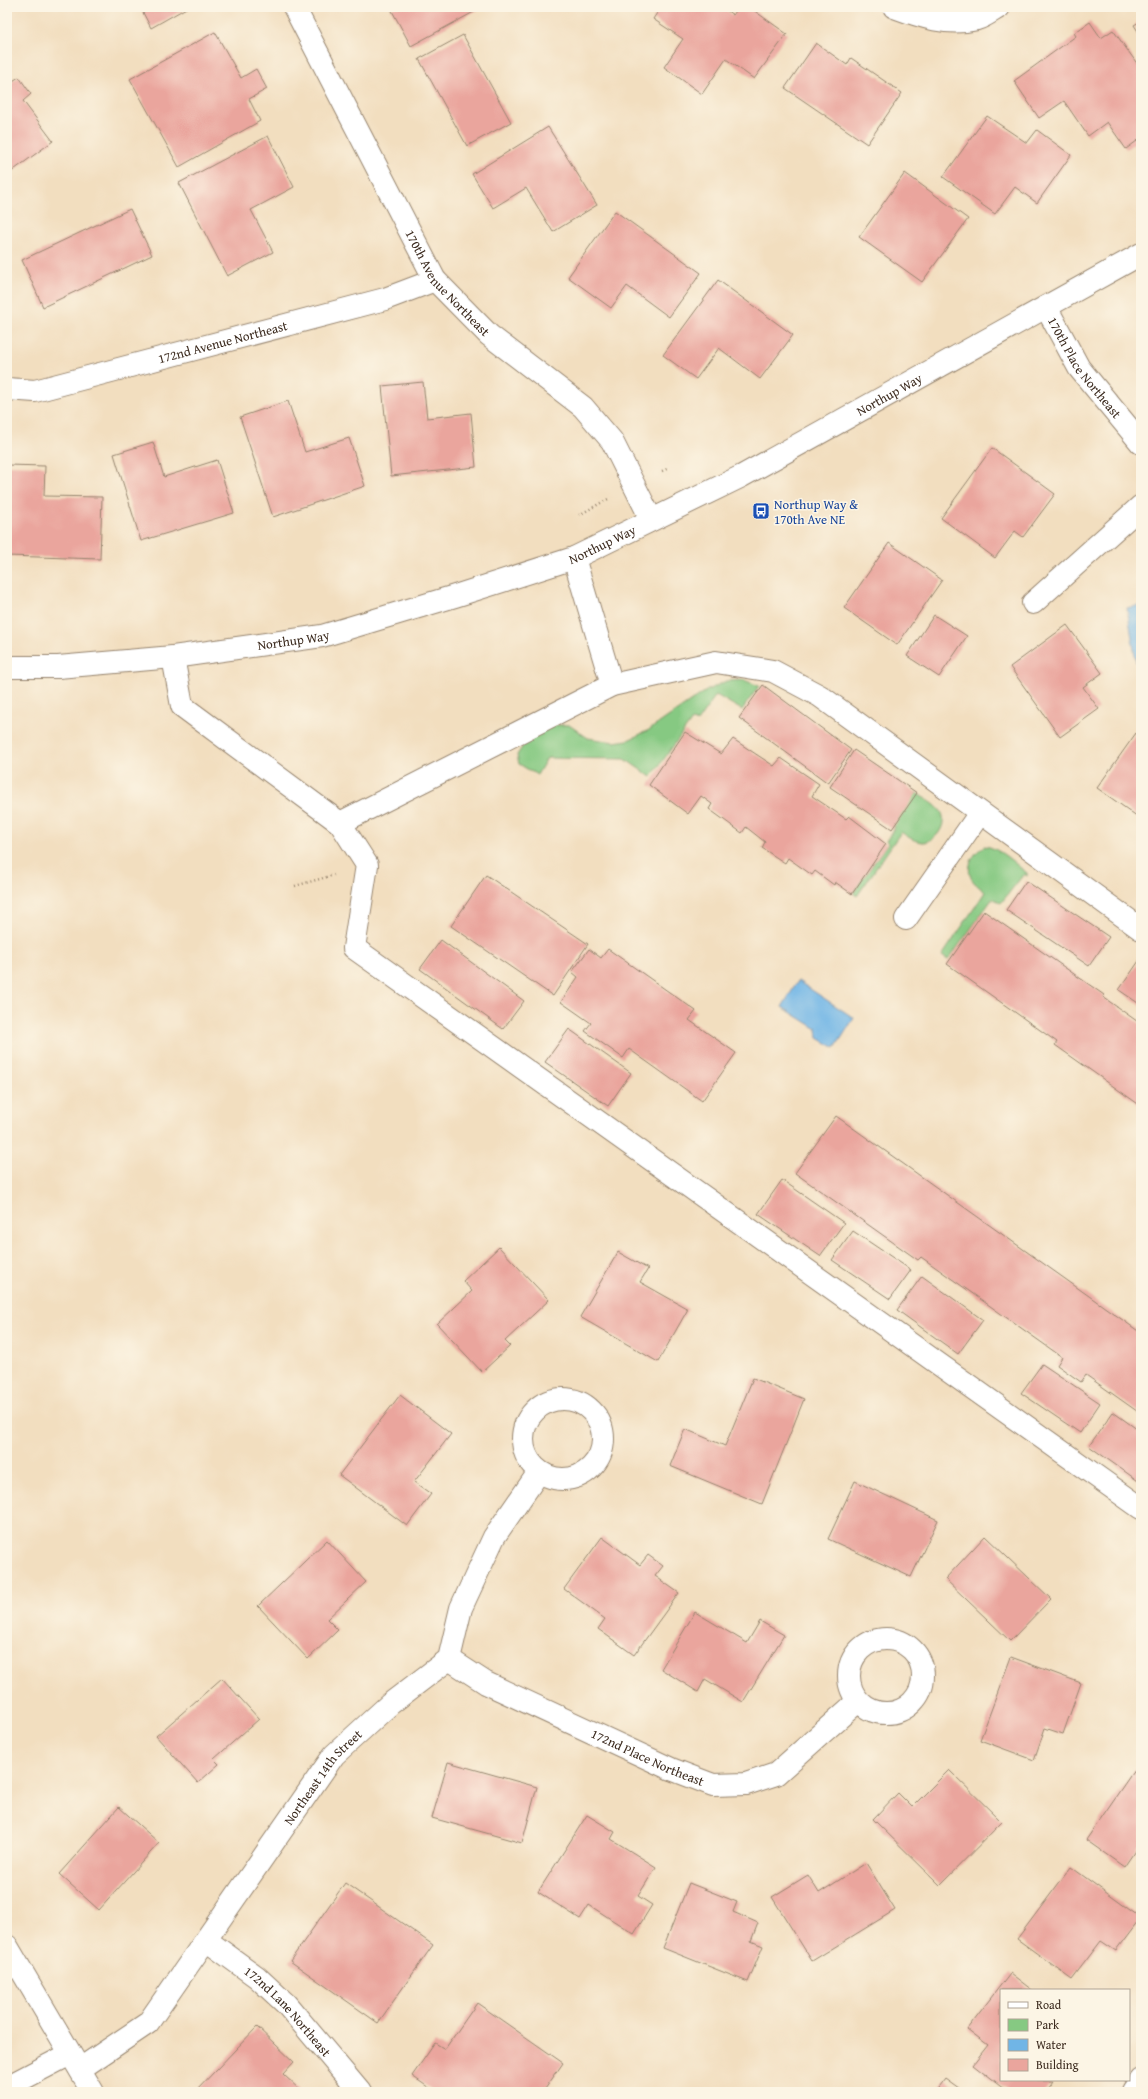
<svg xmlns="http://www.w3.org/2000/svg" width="1148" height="2099" viewBox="0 0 1148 2099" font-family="'Gentium Book Plus',serif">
  <rect width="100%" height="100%" fill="#fcf5e5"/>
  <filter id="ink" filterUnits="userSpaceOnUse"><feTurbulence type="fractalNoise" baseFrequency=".025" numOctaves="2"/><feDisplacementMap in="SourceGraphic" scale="8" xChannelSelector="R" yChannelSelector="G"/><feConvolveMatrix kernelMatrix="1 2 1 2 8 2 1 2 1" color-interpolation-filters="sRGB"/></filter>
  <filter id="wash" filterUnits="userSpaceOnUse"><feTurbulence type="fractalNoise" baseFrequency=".012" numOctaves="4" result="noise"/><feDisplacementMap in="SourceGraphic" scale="16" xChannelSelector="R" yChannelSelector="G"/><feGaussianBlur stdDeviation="0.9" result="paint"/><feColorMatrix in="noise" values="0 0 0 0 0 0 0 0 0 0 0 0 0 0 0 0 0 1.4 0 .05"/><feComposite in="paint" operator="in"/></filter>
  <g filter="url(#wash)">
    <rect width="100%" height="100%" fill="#f2debf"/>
    <g fill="#86c982" stroke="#607a50">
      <path d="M 744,680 L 759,686 L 742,710 L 716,695 L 697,722 L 692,720 L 651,777 L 625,759 L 547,758 L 537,775 L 519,764 L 517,755 L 529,737 L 551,725 L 569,725 L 588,738 L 614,742 L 628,740 L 649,730 L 706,691 L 726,681 Z"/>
      <path d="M 915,792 C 923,798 933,802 939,809 C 950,820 938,841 924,842 C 915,842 908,837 901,832 L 857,896 L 853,893 L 888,843 L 886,841 L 895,827 L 893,826 Z"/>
      <path d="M 985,846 C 1000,848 1015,864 1027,873 L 1027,876 L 1024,874 L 1001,903 L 993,898 L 948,960 L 942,956 L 985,892 C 982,889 976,885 973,881 C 964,869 973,852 985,846 Z"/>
    </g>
    <g fill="#70b5e6" stroke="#567082">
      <path d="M 1141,605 L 1141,662 L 1136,662 L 1127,608 Z"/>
      <path d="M 798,981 L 854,1018 L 835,1048 L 818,1038 L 817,1029 L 782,1007 Z"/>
    </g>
    <g id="blocks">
      <g fill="#eaa59d">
        <path d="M 140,7 L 188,7 L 151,28 Z"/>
        <path d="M 395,7 L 483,7 L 411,46 L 391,9 Z"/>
        <path d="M 661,7 L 722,7 L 733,15 L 739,7 L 749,7 L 787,34 L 754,79 L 726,59 L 702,94 L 664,67 L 683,39 L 653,19 Z"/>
        <path d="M 1141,21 L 1141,36 L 1134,25 Z"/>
        <path d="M 1090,22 L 1101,38 L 1113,30 L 1141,69 L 1141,138 L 1126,149 L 1107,122 L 1088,136 L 1064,101 L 1039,118 L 1014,81 L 1076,36 L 1074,33 Z"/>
        <path d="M 215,32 L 241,78 L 256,69 L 267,89 L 249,99 L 260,121 L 179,167 L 130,79 Z"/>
        <path d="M 463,35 L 511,122 L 467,146 L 419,59 Z"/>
        <path d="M 816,43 L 847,65 L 851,58 L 902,93 L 867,144 L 785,88 Z"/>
        <path d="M 7,77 L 11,82 L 19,77 L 31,94 L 23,101 L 53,141 L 7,175 Z"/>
        <path d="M 987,116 L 1027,143 L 1037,130 L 1071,155 L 1037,203 L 1015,187 L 995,214 L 943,177 Z"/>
        <path d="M 548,127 L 597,205 L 553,232 L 526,188 L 493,208 L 472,174 Z"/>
        <path d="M 268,136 L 294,187 L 251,210 L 273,252 L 227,276 L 179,183 Z"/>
        <path d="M 905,173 L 968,219 L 922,282 L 859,237 Z"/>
        <path d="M 130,209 L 152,255 L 43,307 L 22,260 Z"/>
        <path d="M 615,211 L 701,273 L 669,317 L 627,286 L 611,308 L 568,277 Z"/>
        <path d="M 718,280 L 793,335 L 760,379 L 719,348 L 696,379 L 663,355 Z"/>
        <path d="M 423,382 L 427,418 L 471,413 L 476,467 L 391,476 L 382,386 Z"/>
        <path d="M 288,401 L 305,452 L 349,438 L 365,486 L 273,517 L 240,417 Z"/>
        <path d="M 153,442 L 164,477 L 217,460 L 234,513 L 141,541 L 114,454 Z"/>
        <path d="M 992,448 L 1055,494 L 1023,537 L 1015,531 L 995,558 L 941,518 Z"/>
        <path d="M 7,465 L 45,466 L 44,496 L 102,497 L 100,559 L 7,556 Z"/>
        <path d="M 889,543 L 942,580 L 897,645 L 844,608 Z"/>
        <path d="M 934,615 L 967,636 L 939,677 L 907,656 Z"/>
        <path d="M 1067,625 L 1102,673 L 1083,687 L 1099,709 L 1060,737 L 1010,667 Z"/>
        <path d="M 763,685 L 851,750 L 828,783 L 739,718 Z"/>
        <path d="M 685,732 L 721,754 L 733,739 L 774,766 L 781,758 L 819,784 L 812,796 L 846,819 L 849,816 L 886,844 L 852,894 L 835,882 L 834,885 L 815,871 L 812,875 L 788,858 L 785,863 L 762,848 L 765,842 L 746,827 L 742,833 L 709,809 L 712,804 L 701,796 L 688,814 L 649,785 Z"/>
        <path d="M 1136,733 L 1141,737 L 1141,819 L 1097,788 Z"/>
        <path d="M 854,750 L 917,793 L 892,829 L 830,787 Z"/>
        <path d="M 486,875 L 588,944 L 553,996 L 451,926 Z"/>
        <path d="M 1026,881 L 1109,937 L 1089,966 L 1006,910 Z"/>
        <path d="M 984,911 L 1104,995 L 1103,997 L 1141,1024 L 1141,1106 L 1055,1045 L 1057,1042 L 947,964 Z"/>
        <path d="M 441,940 L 524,1001 L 503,1029 L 420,969 Z"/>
        <path d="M 589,949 L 601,958 L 608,949 L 696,1011 L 689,1020 L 736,1053 L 702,1101 L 629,1049 L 623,1058 L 585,1031 L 591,1023 L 561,1002 L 578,977 L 572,972 Z"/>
        <path d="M 1141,958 L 1141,1005 L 1119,990 Z"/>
        <path d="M 569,1029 L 631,1073 L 608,1106 L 545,1062 Z"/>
        <path d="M 836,1116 L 1141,1333 L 1141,1414 L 1086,1375 L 1081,1382 L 1057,1365 L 1062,1357 L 921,1257 L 918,1260 L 795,1173 Z"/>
        <path d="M 782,1180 L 844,1223 L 820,1256 L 758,1214 Z"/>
        <path d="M 853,1231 L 911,1270 L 890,1299 L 832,1260 Z"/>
        <path d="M 499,1247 L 549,1300 L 505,1341 L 510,1346 L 482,1372 L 437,1324 L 472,1291 L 463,1281 Z"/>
        <path d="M 618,1252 L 648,1269 L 640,1282 L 688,1309 L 658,1362 L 580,1317 Z"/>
        <path d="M 922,1276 L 983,1320 L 958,1354 L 897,1310 Z"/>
        <path d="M 1042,1364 L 1100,1403 L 1080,1433 L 1021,1393 Z"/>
        <path d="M 753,1378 L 804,1399 L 762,1504 L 670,1466 L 685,1429 L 725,1446 Z"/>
        <path d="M 400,1395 L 451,1434 L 414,1482 L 431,1494 L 407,1526 L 339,1475 Z"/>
        <path d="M 1113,1412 L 1141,1432 L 1141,1483 L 1089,1446 Z"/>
        <path d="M 855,1481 L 938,1520 L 911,1577 L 828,1539 Z"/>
        <path d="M 985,1536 L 1051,1599 L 1010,1641 L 945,1579 Z"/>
        <path d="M 602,1537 L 640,1565 L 648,1555 L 663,1566 L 655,1576 L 679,1593 L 634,1655 L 598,1629 L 605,1619 L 564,1589 Z"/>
        <path d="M 327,1540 L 366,1582 L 327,1619 L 338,1630 L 308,1659 L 258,1606 Z"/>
        <path d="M 695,1612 L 747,1643 L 760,1621 L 784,1635 L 743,1702 L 705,1679 L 698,1692 L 661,1669 Z"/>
        <path d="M 1011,1657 L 1081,1683 L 1063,1734 L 1045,1728 L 1034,1760 L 980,1740 Z"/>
        <path d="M 222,1678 L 259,1719 L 214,1759 L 219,1764 L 198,1783 L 156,1736 Z"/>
        <path d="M 1141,1760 L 1141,1842 L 1124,1867 L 1086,1840 Z"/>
        <path d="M 448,1762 L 537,1787 L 522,1843 L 432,1818 Z"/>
        <path d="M 949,1770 L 1002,1822 L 940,1885 L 873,1819 L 898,1793 L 912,1807 Z"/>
        <path d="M 119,1807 L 159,1843 L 99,1910 L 59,1874 Z"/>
        <path d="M 587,1815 L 615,1832 L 611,1839 L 656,1867 L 638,1896 L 652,1905 L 634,1934 L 589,1905 L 580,1919 L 538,1892 Z"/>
        <path d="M 866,1863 L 895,1910 L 812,1961 L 772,1897 L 808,1875 L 819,1893 Z"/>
        <path d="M 1071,1867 L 1141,1918 L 1116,1951 L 1101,1941 L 1072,1979 L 1017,1939 Z"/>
        <path d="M 345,1883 L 433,1945 L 378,2023 L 290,1961 Z"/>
        <path d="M 689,1883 L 737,1902 L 733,1912 L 758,1923 L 751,1941 L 763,1946 L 748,1982 L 663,1948 Z"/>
        <path d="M 1010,1973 L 1032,1990 L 1001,1990 L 1001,2080 L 1053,2080 L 1044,2092 L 1009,2092 L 973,2064 L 988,2045 L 967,2029 Z"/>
        <path d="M 477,2003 L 563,2063 L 543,2092 L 435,2092 L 412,2076 L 435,2043 L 445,2049 Z"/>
        <path d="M 257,2027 L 294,2062 L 283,2074 L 302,2092 L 195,2092 Z"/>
        <path d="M 945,2079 L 963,2092 L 935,2092 Z"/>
      </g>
    </g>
  </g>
  <g filter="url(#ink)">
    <use href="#blocks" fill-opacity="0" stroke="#96846e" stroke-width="1"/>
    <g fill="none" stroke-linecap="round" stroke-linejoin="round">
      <g stroke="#96846e" stroke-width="24">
        <g id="minor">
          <path id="s1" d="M 294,7 L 435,280 L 489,335 L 583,407 L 612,441 L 651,519"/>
          <path d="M 894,7 C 921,17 948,26 977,19 C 984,17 992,11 999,7"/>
          <path id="s2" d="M 1046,307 L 1079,368 L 1141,443"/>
          <path id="s3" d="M 7,389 L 35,391 L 385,299 L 435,280"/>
          <path d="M 574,558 L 612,685"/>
          <path d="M 1033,603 L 1141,506"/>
          <path d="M 173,657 L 182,706 L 340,823"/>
          <path id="s4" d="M 7,667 L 58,667 L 173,657 L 322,636 L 455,596 L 574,558 L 742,476 L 1141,254"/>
          <path d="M 906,919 L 980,813"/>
          <path d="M 1141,929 L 820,696 L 773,671 L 716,662 L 612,685 L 340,823 L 367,865 L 354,948 L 1141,1508"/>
          <circle cx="563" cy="1439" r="40"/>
          <circle cx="886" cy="1676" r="37"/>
          <path id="s5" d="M 449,1659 L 486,1683 L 671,1769 L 713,1785 L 746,1784 L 776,1774 L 858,1701"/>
          <path id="s6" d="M 206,1940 L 257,1977 L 286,2004 L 360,2092"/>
          <path d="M 7,1946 L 93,2092"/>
          <path id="s7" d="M 80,2069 L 148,2023 L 334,1755 L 390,1704 L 449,1659 L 461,1608 L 494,1537 L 539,1472"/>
          <path d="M 7,2087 L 70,2054"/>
          <path d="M 1133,2092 L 1141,2080"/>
        </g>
      </g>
      <g stroke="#96846e" stroke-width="2.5" stroke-dasharray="1 3" stroke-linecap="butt">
        <path d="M 662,471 L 669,468"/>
        <path d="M 579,515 L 608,499"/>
        <path d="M 295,886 L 334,875"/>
      </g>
      <use href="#minor" stroke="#fff" stroke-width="22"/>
    </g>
  </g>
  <defs>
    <g id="bus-square" transform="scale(0.9)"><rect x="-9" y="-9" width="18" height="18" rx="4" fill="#1a4fb4" stroke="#fcf5e5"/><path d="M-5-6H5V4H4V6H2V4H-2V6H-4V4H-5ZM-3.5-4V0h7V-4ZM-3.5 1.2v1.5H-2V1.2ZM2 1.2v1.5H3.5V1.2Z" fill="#fff"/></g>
  </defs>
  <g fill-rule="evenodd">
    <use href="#bus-square" x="761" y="511"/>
  </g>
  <g text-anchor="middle" stroke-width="3" stroke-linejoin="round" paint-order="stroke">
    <g font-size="13" fill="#3b2a1e" stroke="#fcf5e5">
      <text dy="5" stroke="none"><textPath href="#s1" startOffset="317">170th Avenue Northeast</textPath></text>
      <text dy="5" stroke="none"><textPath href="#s3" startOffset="222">172nd Avenue Northeast</textPath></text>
      <text dy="5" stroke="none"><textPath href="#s2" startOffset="72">170th Place Northeast</textPath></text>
      <text dy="5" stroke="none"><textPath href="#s4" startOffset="936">Northup Way</textPath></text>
      <text dy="5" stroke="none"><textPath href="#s4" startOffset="612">Northup Way</textPath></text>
      <text dy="5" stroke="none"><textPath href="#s4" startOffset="288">Northup Way</textPath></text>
      <text dy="5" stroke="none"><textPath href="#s5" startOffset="222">172nd Place Northeast</textPath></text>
      <text dy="5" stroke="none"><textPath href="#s7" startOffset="384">Northeast 14th Street</textPath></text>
      <text dy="5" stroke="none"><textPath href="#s6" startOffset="109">172nd Lane Northeast</textPath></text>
    </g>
    <g font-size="13" fill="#164399" stroke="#fcf5e5" text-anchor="start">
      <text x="774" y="509">Northup Way &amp;<tspan x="774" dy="15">170th Ave NE</tspan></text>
    </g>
  </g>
  <rect width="1148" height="2099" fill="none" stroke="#fcf5e5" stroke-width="24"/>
  <rect x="1000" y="1989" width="130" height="92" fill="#fcf5e5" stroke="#afa495"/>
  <rect x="1008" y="2002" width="20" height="6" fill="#ffffff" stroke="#afa495"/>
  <text x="1036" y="2009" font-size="12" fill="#3b2a1e">Road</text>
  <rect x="1008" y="2019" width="20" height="12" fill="#86c982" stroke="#afa495"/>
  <text x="1036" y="2029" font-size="12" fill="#3b2a1e">Park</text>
  <rect x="1008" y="2039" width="20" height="12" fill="#70b5e6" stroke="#afa495"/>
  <text x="1036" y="2049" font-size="12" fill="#3b2a1e">Water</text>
  <rect x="1008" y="2059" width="20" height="12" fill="#eaa59d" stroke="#afa495"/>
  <text x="1036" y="2069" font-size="12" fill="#3b2a1e">Building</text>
</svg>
